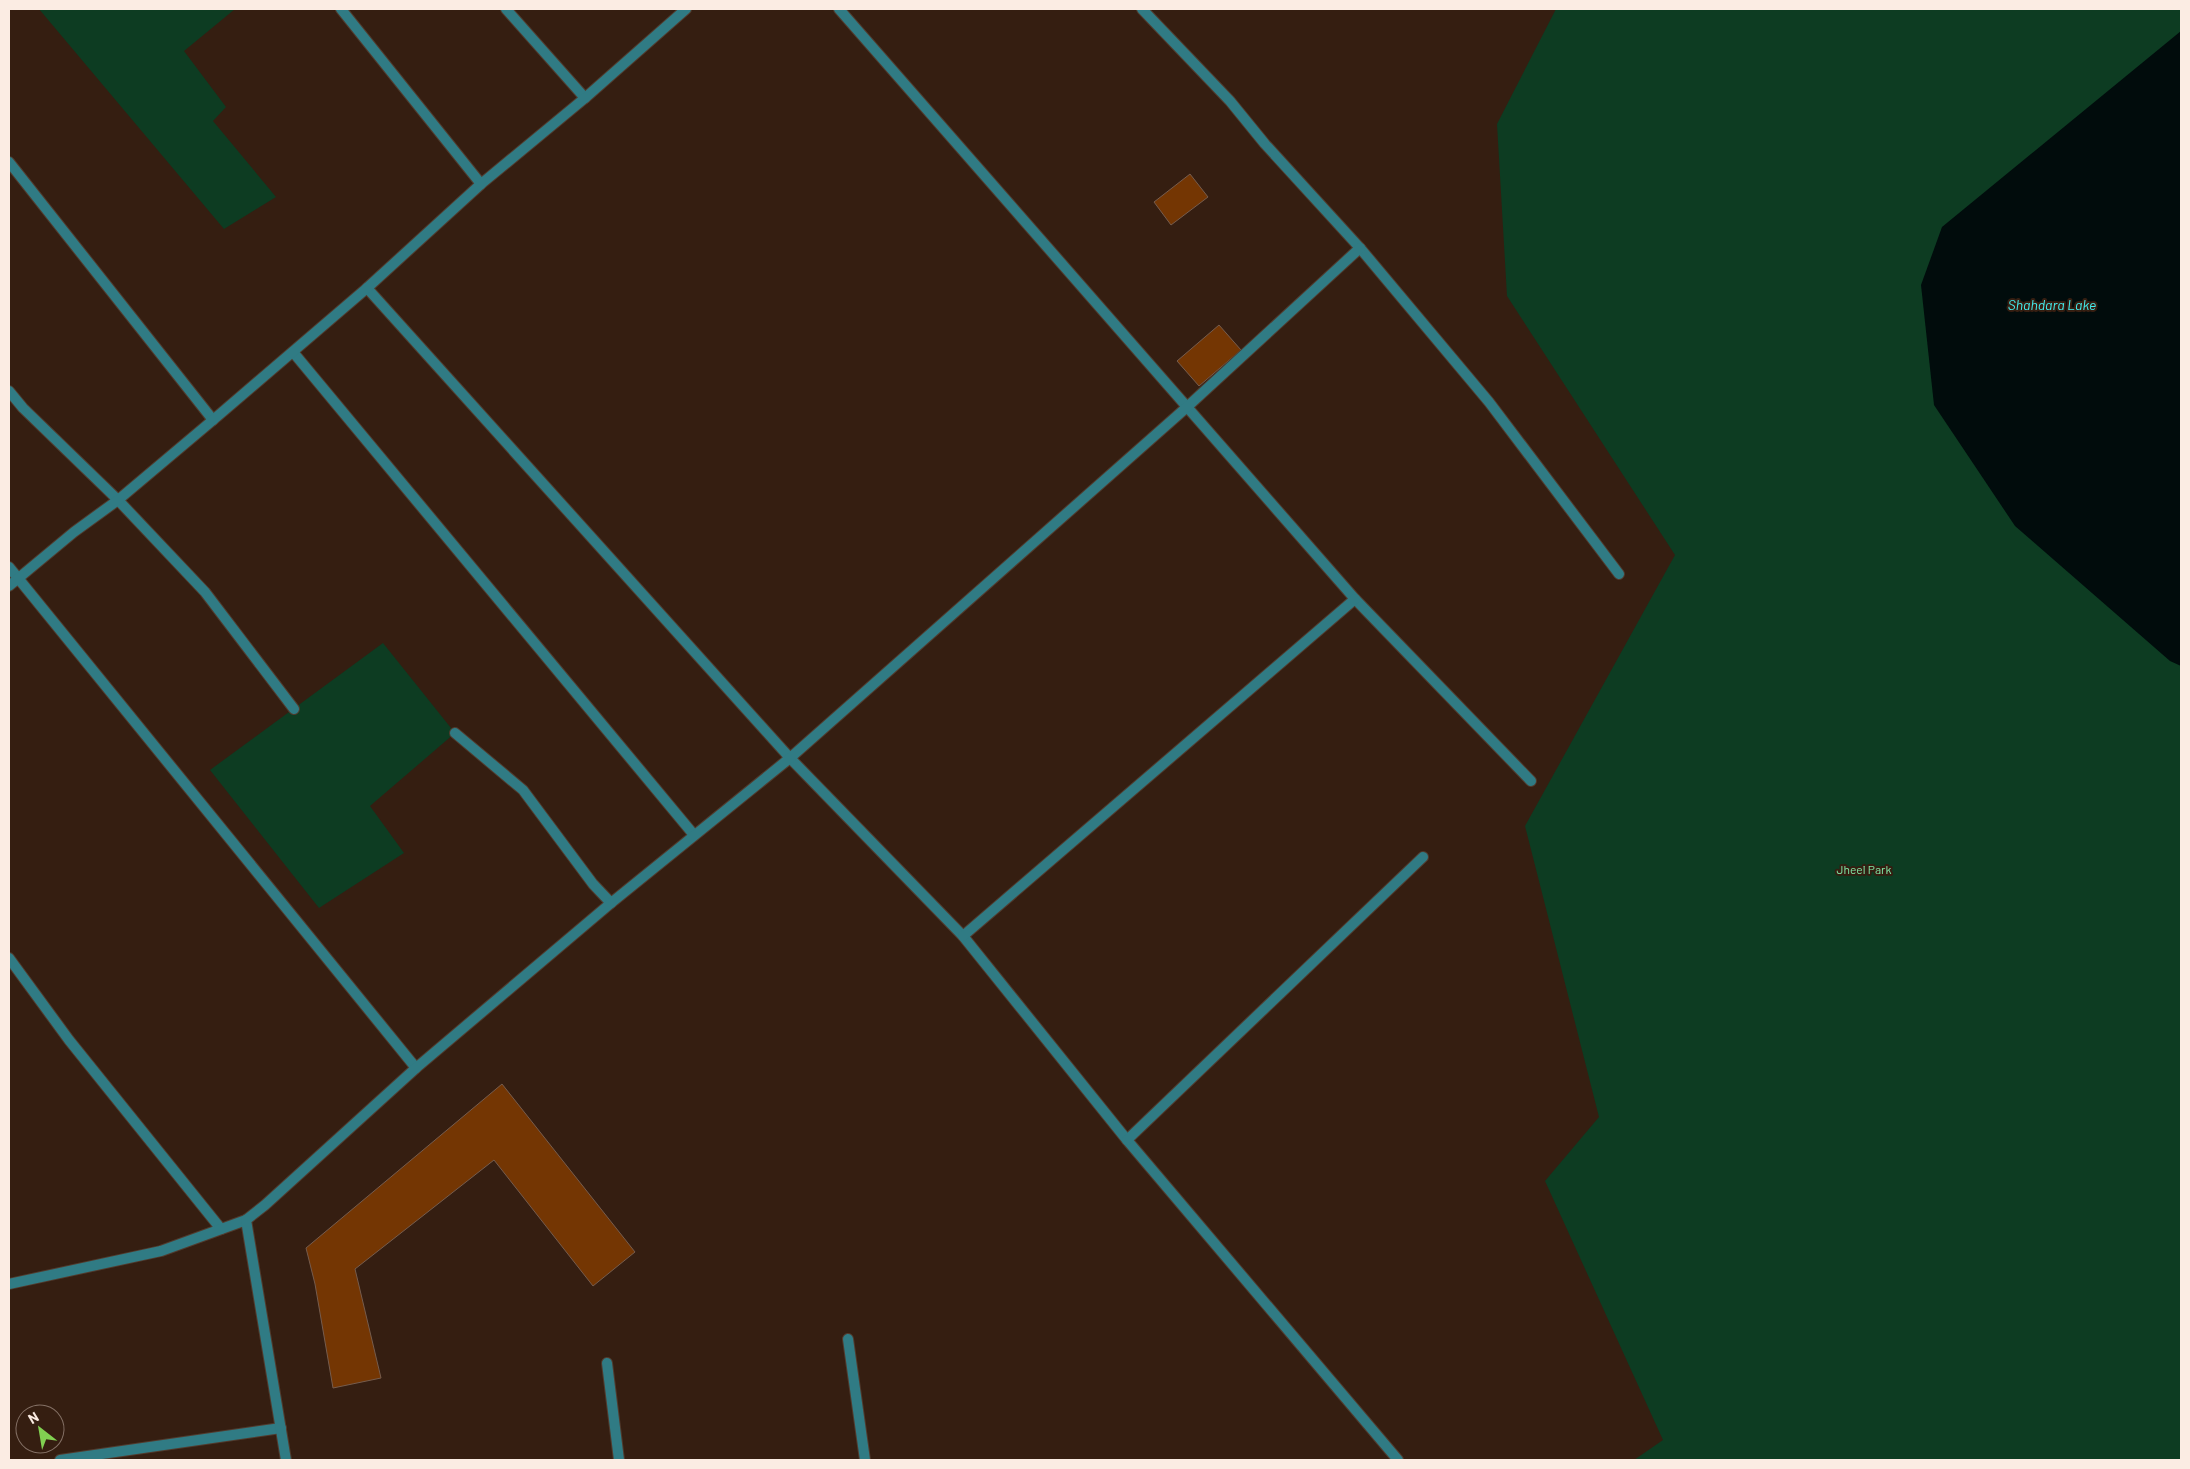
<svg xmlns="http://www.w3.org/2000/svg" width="2190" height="1469" viewBox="0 0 2190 1469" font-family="Barlow,sans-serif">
  <rect width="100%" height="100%" fill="#351e11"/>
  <g fill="#0d3c22">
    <path d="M 39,9 L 235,9 L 184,51 L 226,107 L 213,121 L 276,197 L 224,229 Z"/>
    <path d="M 1556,9 L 2181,9 L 2181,1460 L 1634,1460 L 1663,1440 L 1545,1181 L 1599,1117 L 1525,826 L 1675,555 L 1507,296 L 1497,124 Z"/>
    <path d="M 383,643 L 455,733 L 370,806 L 404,853 L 319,908 L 210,770 Z"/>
  </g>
  <path fill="#010c0c" d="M 2181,31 L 2181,666 L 2170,661 L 2015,526 L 1934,405 L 1921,285 L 1942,227 Z"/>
  <g fill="#743603" stroke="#765c4d">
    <path d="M 1190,174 L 1208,197 L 1171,225 L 1154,202 Z"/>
    <path d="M 1219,325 L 1241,350 L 1199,386 L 1177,361 Z"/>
    <path d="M 502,1084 L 635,1252 L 593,1286 L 494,1160 L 355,1269 L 381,1378 L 333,1388 L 315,1284 L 306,1248 Z"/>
  </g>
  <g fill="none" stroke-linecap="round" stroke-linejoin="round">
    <g stroke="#513b2e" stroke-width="12">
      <g id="street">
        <path d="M 341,9 L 481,184"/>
        <path d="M 506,9 L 585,98"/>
        <path d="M 839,9 L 1355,599 L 1531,781"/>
        <path d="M 1142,9 L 1230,101 L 1265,144 L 1360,248 L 1489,402 L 1619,574"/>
        <path d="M 9,162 L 213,420"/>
        <path d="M 367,288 L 790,758 L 963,936 L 1127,1140 L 1398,1460"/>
        <path d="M 293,352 L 694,835"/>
        <path d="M 9,391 L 23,408 L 118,500 L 205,592 L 294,709"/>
        <path d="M 9,567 L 416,1068"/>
        <path d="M 9,586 L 74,532 L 118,500 L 213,420 L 367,288 L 481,184 L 585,98 L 686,9"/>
        <path d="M 455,733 L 523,790 L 593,884 L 611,903"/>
        <path d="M 963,936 L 1355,599"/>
        <path d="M 9,958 L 69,1040 L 221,1229"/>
        <path d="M 1127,1140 L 1423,857"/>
        <path d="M 9,1284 L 161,1251 L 246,1220"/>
        <path d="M 848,1339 L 865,1460"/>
        <path d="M 607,1363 L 619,1460"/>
        <path d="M 60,1460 L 281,1428"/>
        <path d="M 286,1460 L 246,1220 L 265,1205 L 416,1068 L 611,903 L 790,758 L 1187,407 L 1360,248"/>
      </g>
    </g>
    <use href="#street" stroke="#307b84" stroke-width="10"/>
  </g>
  <g text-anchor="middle" stroke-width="4" stroke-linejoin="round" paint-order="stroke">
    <g font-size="12" fill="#81e9a8" stroke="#351e11">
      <text x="1864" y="874">Jheel Park</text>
    </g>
    <g font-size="14" font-style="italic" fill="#43edee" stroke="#351e11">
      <text x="2052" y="310">Shahdara Lake</text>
    </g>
  </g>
  <rect width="2190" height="1469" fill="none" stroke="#fbece3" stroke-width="20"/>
  <g transform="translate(40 1429) rotate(329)"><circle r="24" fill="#351e11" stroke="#847065"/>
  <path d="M0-4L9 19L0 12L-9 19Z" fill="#81d051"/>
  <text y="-8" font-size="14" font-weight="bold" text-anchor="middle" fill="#fbece3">N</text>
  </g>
</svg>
